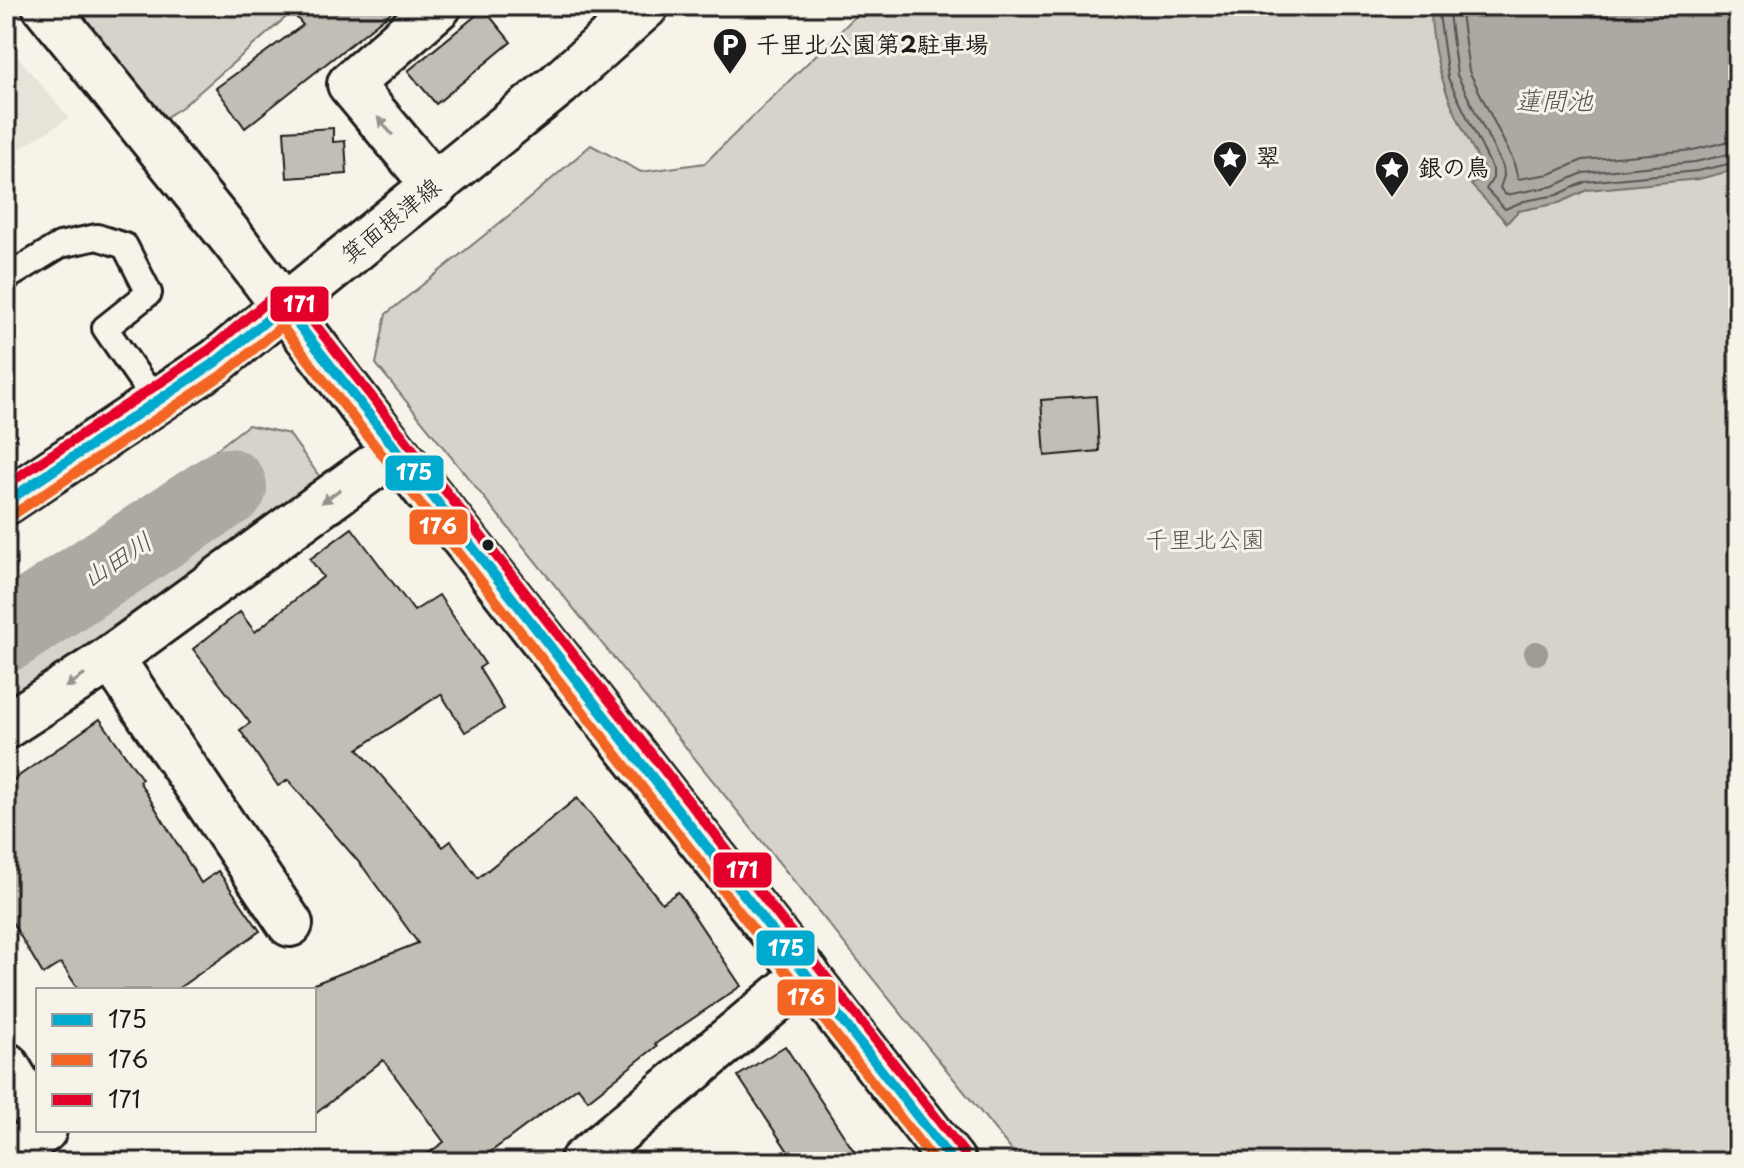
<svg xmlns="http://www.w3.org/2000/svg" width="1744" height="1168" viewBox="0 0 1744 1168" font-family="'Playpen Sans','Klee One',sans-serif">
  <rect width="100%" height="100%" fill="#f7f3e8"/>
  <filter id="ink" filterUnits="userSpaceOnUse"><feTurbulence type="fractalNoise" baseFrequency=".0125" numOctaves="2"/><feDisplacementMap in="SourceGraphic" scale="16" xChannelSelector="R" yChannelSelector="G"/><feConvolveMatrix kernelMatrix="1 2 1 2 8 2 1 2 1" color-interpolation-filters="sRGB"/></filter>
  <g filter="url(#ink)">
    <path fill="#e6e3d9" d="M 6,43 L 69,118 L 6,157 Z"/>
    <g fill="#d7d3cb" stroke="#7a7874" stroke-width="2">
      <path d="M 74,6 L 299,6 L 182,107 L 163,119 Z"/>
      <path d="M 866,6 L 1738,6 L 1738,1162 L 1021,1162 L 376,364 L 386,314 L 517,209 L 591,145 L 641,172 L 705,163 Z"/>
      <path d="M 248,425 L 289,434 L 322,480 L 6,701 L 6,641 L 238,490 L 213,452 Z"/>
    </g>
    <path fill="#aca9a2" stroke="#72716c" stroke-width="2" d="M 1431,6 L 1738,6 L 1738,169 L 1699,179 L 1587,190 L 1559,203 L 1518,211 L 1507,223 L 1471,185 L 1486,174 C 1457,119 1430,71 1431,6 Z"/>
    <g fill="none" stroke-linecap="round" stroke-linejoin="round">
      <g stroke="#565452" stroke-width="2">
        <path d="M 1438,6 L 1448,78 L 1493,170 L 1493,178 L 1486,189 L 1505,209 L 1524,201 L 1557,195 L 1585,182 L 1697,171 L 1738,162"/>
        <path d="M 1448,6 L 1457,75 L 1503,167 L 1504,176 L 1500,188 L 1506,195 L 1554,186 L 1583,173 L 1695,162 L 1738,152"/>
        <path d="M 1460,6 L 1469,71 L 1513,160 L 1518,179 L 1550,174 L 1583,160 L 1693,150 L 1738,139"/>
      </g>
      <path stroke="#aca9a2" stroke-width="78" d="M 6,633 L 228,487"/>
    </g>
    <g fill="#c0beb5" stroke="#1c1c1c" stroke-width="2">
      <path d="M 287,6 L 399,6 L 245,128 L 216,88 L 303,25 Z"/>
      <path d="M 484,9 L 511,42 L 436,104 L 408,71 Z"/>
      <path d="M 333,128 L 333,142 L 345,141 L 347,174 L 287,178 L 284,131 Z"/>
      <path d="M 1096,396 L 1099,451 L 1045,456 L 1041,400 Z"/>
      <path d="M 352,528 L 414,611 L 439,595 L 485,664 L 479,668 L 504,709 L 465,732 L 441,694 L 358,749 L 443,847 L 451,841 L 478,878 L 577,798 L 662,903 L 678,892 L 741,986 L 655,1044 L 657,1046 L 588,1100 L 578,1087 L 477,1162 L 416,1162 L 444,1142 L 383,1060 L 314,1115 L 314,984 L 418,943 L 363,867 L 288,780 L 278,786 L 240,730 L 250,723 L 193,649 L 240,612 L 255,632 L 323,577 L 310,559 Z"/>
      <path d="M 100,719 L 142,779 L 139,781 L 201,883 L 218,871 L 260,931 L 176,990 L 79,990 L 61,963 L 43,974 L 6,912 L 6,785 Z"/>
      <path d="M 785,1046 L 861,1162 L 795,1162 L 738,1076 Z"/>
    </g>
    <g fill="none" stroke-linecap="round" stroke-linejoin="round">
      <g stroke="#1c1c1c" stroke-width="30">
        <path id="lane" d="M 6,278 L 60,245 L 97,237 L 125,246 L 149,293 L 105,328 L 156,402"/>
      </g>
      <g stroke="#1c1c1c" stroke-width="50">
        <g id="street">
          <path d="M 435,186 L 350,84 L 439,6"/>
          <path d="M 111,658 L 290,924"/>
          <path d="M 6,726 L 111,658 L 395,451"/>
          <path d="M 6,1065 L 38,1118"/>
          <path d="M 6,1159 L 44,1130"/>
          <path d="M 582,1162 L 807,974"/>
        </g>
      </g>
      <g stroke="#1c1c1c" stroke-width="50">
        <g id="secondary">
          <path d="M 45,6 L 235,242 L 395,451 L 953,1162"/>
          <path d="M 6,502 L 217,361 L 559,84 L 646,6"/>
        </g>
      </g>
      <use href="#lane" stroke="#f7f3e8" stroke-width="24"/>
      <use href="#street" stroke="#f7f3e8" stroke-width="44"/>
      <use href="#secondary" stroke="#f7f3e8" stroke-width="44"/>
      <g stroke="#f7f3e8" stroke-width="16">
        <g id="bus-1">
          <path d="M 284,306 L 953,1162"/>
          <path d="M 6,502 L 217,361 L 284,306"/>
        </g>
      </g>
      <g stroke="#f7f3e8" stroke-width="16">
        <g id="bus-2">
          <path d="M 273,315 L 935,1162"/>
          <path d="M 14,514 L 225,373 L 293,317"/>
        </g>
      </g>
      <g stroke="#f7f3e8" stroke-width="16">
        <path id="bus-3" d="M 6,485 L 209,350 L 276,294 L 284,292 L 292,295 L 964,1153"/>
      </g>
      <use href="#bus-1" stroke="#00a9ce" stroke-width="10"/>
      <use href="#bus-2" stroke="#f26522" stroke-width="10"/>
      <use href="#bus-3" stroke="#e4002b" stroke-width="10"/>
    </g>
    <circle fill="#9d9b95" cx="1536" cy="653" r="12"/>
    <defs><path id="oneway-solid" d="M-6-.8H1V-3.2L6.5 0L1 3.2V.8H-6Z" transform="scale(2)"/></defs>
    <g fill="#94928c">
      <use href="#oneway-solid" transform="translate(385 126) rotate(-130)"/>
      <use href="#oneway-solid" transform="translate(331 496) rotate(144)"/>
      <use href="#oneway-solid" transform="translate(75 681) rotate(147)"/>
    </g>
  </g>
  <defs>
    <g id="parking-pin" transform="scale(1.8)"><path d="M0 17L-7.5 6A9.5 9.5 0 1 1 7.5 6Z" fill="#1c1c1c" stroke="#f7f3e8"/><path d="M-3.5-5.5H1a3.5 3.5 0 0 1 0 7H-1V5.5H-3.5ZM-1-3.4V-.6H.8a1.4 1.4 0 0 0 0-2.8Z" fill="#fff"/></g>
    <g id="sight-pin" transform="scale(1.8)"><path d="M0 17L-7.5 6A9.5 9.5 0 1 1 7.5 6Z" fill="#1c1c1c" stroke="#f7f3e8"/><path d="M0-6L1.8-2.2L6-1.7L2.9 1.2L3.7 5.4L0 3.3L-3.7 5.4L-2.9 1.2L-6-1.7L-1.8-2.2Z" fill="#fff"/></g>
  </defs>
  <g fill-rule="evenodd">
    <use href="#parking-pin" x="730" y="45"/>
    <use href="#sight-pin" x="1230" y="158"/>
    <use href="#sight-pin" x="1392" y="168"/>
  </g>
  <circle fill="#1c1c1c" stroke="#f7f3e8" stroke-width="3" cx="488" cy="545" r="7"/>
  <g text-anchor="middle" stroke-width="6" stroke-linejoin="round" paint-order="stroke">
    <g font-size="24" font-weight="bold" fill="#1c1c1c" stroke="#f7f3e8" text-anchor="start">
      <text x="756" y="53">千里北公園第2駐車場</text>
      <text x="1256" y="166">翠</text>
      <text x="1418" y="176">銀の鳥</text>
    </g>
    <g font-size="24" fill="#1c1c1c" stroke="#f7f3e8">
      <text transform="translate(391 221) rotate(-39)" y="8">箕面摂津線</text>
    </g>
    <g font-size="24" fill="#545351" stroke="#f7f3e8">
      <text x="1205" y="548">千里北公園</text>
    </g>
    <g font-size="26" font-style="italic" fill="#565452" stroke="#f7f3e8">
      <text x="1554" y="110">蓮間池</text>
      <text transform="translate(117 560) rotate(-33)" y="9">山田川</text>
    </g>
  </g>
  <g stroke="#f7f3e8" stroke-width="3">
    <rect x="269" y="285" width="61" height="38" rx="8" fill="#e4002b"/>
    <rect x="384" y="454" width="61" height="38" rx="8" fill="#00a9ce"/>
    <rect x="408" y="508" width="61" height="38" rx="8" fill="#f26522"/>
    <rect x="712" y="851" width="61" height="38" rx="8" fill="#e4002b"/>
    <rect x="755" y="929" width="61" height="38" rx="8" fill="#00a9ce"/>
    <rect x="776" y="978" width="61" height="39" rx="8" fill="#f26522"/>
  </g>
  <g font-size="22" text-anchor="middle" font-weight="bold" fill="#fff">
    <text x="299" y="312">171</text>
    <text x="414" y="480">175</text>
    <text x="438" y="534">176</text>
    <text x="742" y="878">171</text>
    <text x="786" y="956">175</text>
    <text x="806" y="1005">176</text>
  </g>
  <rect width="1744" height="1168" fill="none" stroke="#f7f3e8" stroke-width="32"/>
  <rect x="16" y="16" width="1712" height="1136" fill="none" stroke="#1c1c1c" stroke-width="3" filter="url(#ink)"/>
  <rect x="36" y="988" width="280" height="144" fill="#f7f3e8" stroke="#9f9d96" stroke-width="2"/>
  <rect x="52" y="1014" width="40" height="12" fill="#00a9ce" stroke="#9f9d96" stroke-width="2"/>
  <text x="108" y="1028" font-size="24" fill="#1c1c1c">175</text>
  <rect x="52" y="1054" width="40" height="12" fill="#f26522" stroke="#9f9d96" stroke-width="2"/>
  <text x="108" y="1068" font-size="24" fill="#1c1c1c">176</text>
  <rect x="52" y="1094" width="40" height="12" fill="#e4002b" stroke="#9f9d96" stroke-width="2"/>
  <text x="108" y="1108" font-size="24" fill="#1c1c1c">171</text>
</svg>
